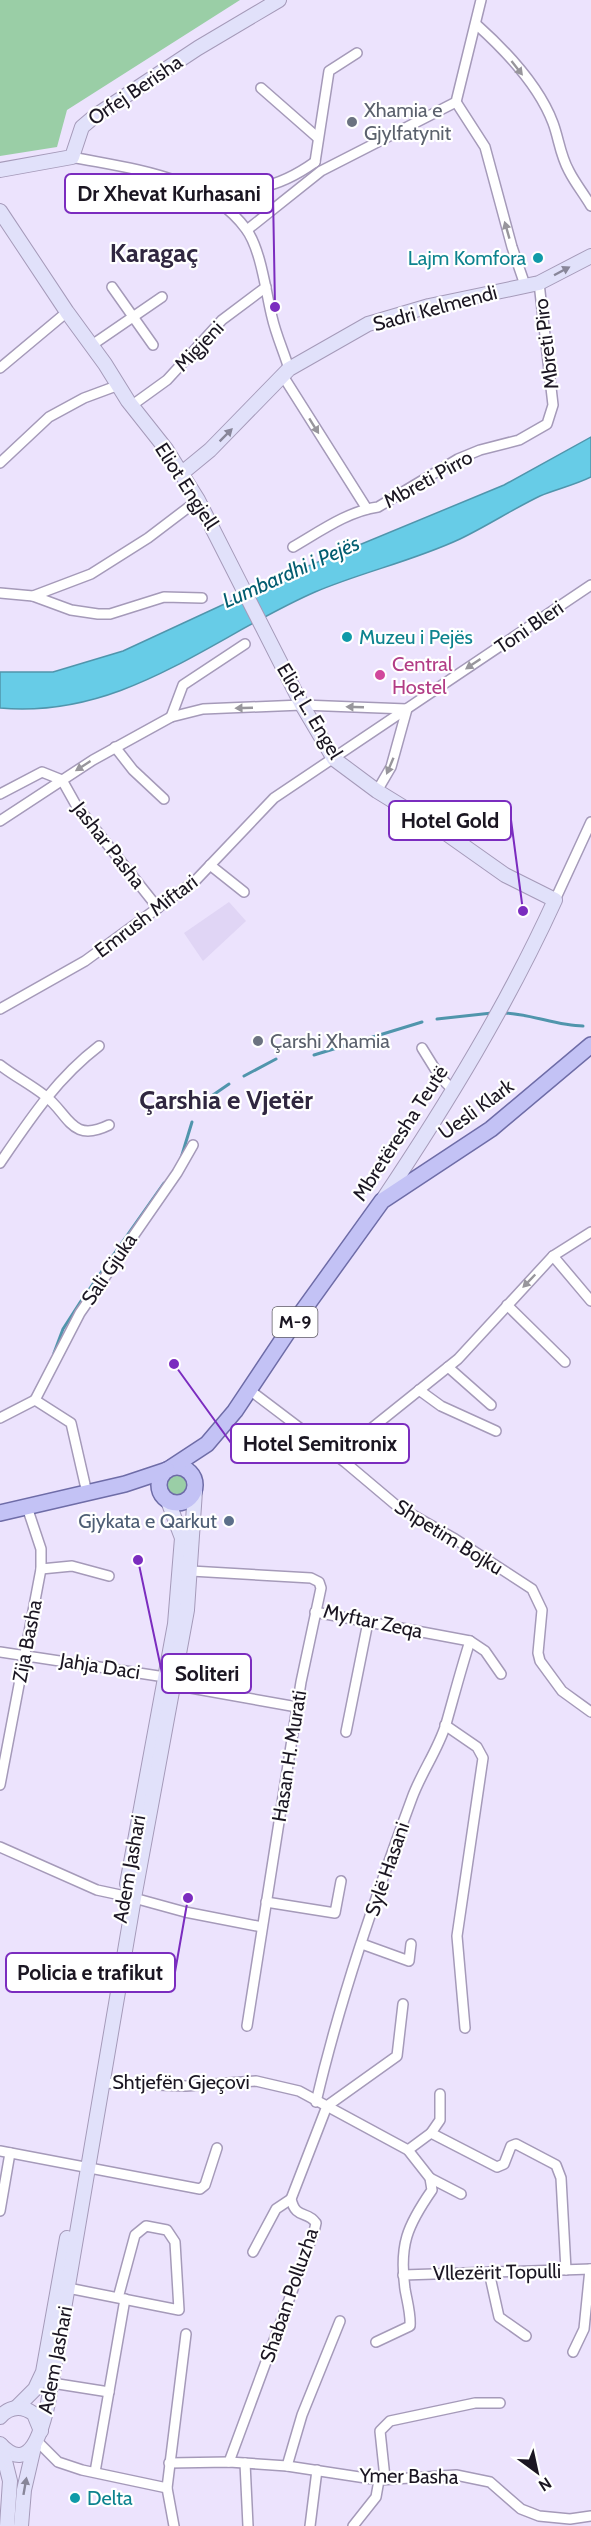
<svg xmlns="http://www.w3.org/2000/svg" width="591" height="2526" viewBox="0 0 591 2526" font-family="Cabin,sans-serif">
  <rect width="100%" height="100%" fill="#ece3fd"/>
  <path fill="#e0d5f5" d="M 229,902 L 246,921 L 203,961 L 184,933 Z"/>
  <g fill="#9acea6">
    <path d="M 0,0 L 240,0 L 67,110 L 57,147 L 0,156 Z"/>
    <circle cx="178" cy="1485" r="13"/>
  </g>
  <path fill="#67cce7" stroke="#5095ac" stroke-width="1.5" d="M 591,437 L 591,477 C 575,485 557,489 540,496 C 513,509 487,526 460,539 C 413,561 362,572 315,592 C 210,638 124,719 0,708 L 0,672 L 53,672 L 123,651 L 289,574 L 504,485 Z"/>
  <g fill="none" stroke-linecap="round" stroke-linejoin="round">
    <g stroke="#5095ac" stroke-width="3">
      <path d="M 505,1013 C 532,1014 557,1026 583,1026"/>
      <path d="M 437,1019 L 492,1013"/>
      <path d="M 314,1055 L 422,1022"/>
      <path d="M 244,1076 L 276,1059"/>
      <path d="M 213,1095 L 229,1084"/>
      <path d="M 181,1158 L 192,1122"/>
      <path d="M 54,1353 L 63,1329 L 81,1301 L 164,1183"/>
    </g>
    <g stroke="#a59ab9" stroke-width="12">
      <g id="street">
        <path d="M 477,25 C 506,51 539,86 553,123 C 559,139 560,155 569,171 C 575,183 584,194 591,206"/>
        <path d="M 261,88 L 318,138"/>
        <path d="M 456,102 L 485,147 L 512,247 L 525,285"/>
        <path d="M 72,157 C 131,169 207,176 246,229 C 261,249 266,293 272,317 C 276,335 284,352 289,369"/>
        <path d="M 315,162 L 329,71 L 357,53"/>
        <path d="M 198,189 C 248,191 273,192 315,162"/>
        <path d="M 247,230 L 321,171 L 456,102 L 481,0"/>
        <path d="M 112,287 L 153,345"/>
        <path d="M 92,345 L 162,297"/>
        <path d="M 0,368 L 67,312"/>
        <path d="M 283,376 L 367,509"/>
        <path d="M 131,406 L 167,380 L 222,320 L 266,287"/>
        <path d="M 0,463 L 49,417 L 84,398 L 119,385"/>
        <path d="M 293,547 C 319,532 348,511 378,507 L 458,459 L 480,450 L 519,440 L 547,424 L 553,405 L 539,283"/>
        <path d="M 0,593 L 33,596 L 91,574 L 148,538 L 198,500"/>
        <path d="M 33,596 L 71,610 L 98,614 L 110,614 L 164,597 L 202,598"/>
        <path d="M 171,717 L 183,685 L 245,644"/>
        <path d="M 115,747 L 133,770 L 164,799"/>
        <path d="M 0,794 L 42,772 L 62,780 L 76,805 L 158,908"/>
        <path d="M 0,821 L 93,760 L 171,717 L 203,709 L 302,705 L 407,709 L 391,767 L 377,791"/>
        <path d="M 210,865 L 244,892"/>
        <path d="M 555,900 L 591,822"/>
        <path d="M 0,1009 L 85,961 L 196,880 L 274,798 L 591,585"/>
        <path d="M 422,1048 L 440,1077 L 454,1091"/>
        <path d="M 0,1065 C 14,1076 30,1084 44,1095 C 69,1113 70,1144 109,1125"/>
        <path d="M 0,1163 C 30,1119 57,1078 99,1046"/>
        <path d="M 553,1256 L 591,1301"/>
        <path d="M 507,1305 L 565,1362"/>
        <path d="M 448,1367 L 491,1405"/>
        <path d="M 419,1390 L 441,1406 L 496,1431"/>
        <path d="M 251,1391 L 346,1463 L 397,1506 L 455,1539 L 532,1589 L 542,1610 L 538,1653 L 540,1661 L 562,1691 L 591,1712"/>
        <path d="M 35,1400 L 80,1313 L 177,1173 L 193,1145"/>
        <path d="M 35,1400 L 71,1423 L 87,1493"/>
        <path d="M 0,1418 L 35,1400"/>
        <path d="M 337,1456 L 458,1359 L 553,1256 L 591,1232"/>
        <path d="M 41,1569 L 72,1566 L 109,1576"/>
        <path d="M 191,1571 L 311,1578 L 319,1582 L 321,1588 L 301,1682 L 247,2026"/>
        <path d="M 315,1612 L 470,1641 L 485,1651 L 501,1674"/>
        <path d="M 0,1652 L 165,1677"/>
        <path d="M 174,1685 L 297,1707"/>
        <path d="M 445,1725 L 477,1747 L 483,1758 L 457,1936 L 465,2028"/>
        <path d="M 346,1732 L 368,1622"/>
        <path d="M 0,1785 L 41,1569 L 41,1549 L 27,1507"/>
        <path d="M 0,1847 L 97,1890 L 125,1896"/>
        <path d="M 134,1898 L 185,1912 L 262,1927"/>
        <path d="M 266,1902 L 335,1913 L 341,1881"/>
        <path d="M 362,1944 L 409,1961 L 411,1944"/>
        <path d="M 102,2083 L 186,2086 L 256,2081 L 299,2091 L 408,2150 L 430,2178 L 432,2190 C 407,2226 399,2245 405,2289 C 407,2301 411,2314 410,2326 L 376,2342"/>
        <path d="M 316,2102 C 340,1999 375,1898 412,1798 C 421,1773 438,1750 446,1724 C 454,1696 461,1669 470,1641"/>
        <path d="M 431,2133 L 440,2120 L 440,2094"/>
        <path d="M 408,2150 L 431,2133 L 497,2167 L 504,2164 L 511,2146 L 516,2144 L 556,2165 L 561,2178 L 566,2270"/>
        <path d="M 0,2151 L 200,2189 L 205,2185 L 217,2148"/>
        <path d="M 430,2178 L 461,2194"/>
        <path d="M 0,2211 L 10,2153"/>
        <path d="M 253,2252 L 276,2209 L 291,2199"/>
        <path d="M 489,2272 L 499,2317 L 526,2336"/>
        <path d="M 403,2275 L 591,2269"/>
        <path d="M 68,2288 L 179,2310 L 175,2242 L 167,2230 L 146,2226 L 135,2235 L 118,2298"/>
        <path d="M 573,2352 L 584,2329 L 590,2269"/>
        <path d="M 52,2383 L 109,2392"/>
        <path d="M 38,2442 L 58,2462 L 82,2470 L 167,2488"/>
        <path d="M 229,2462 L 314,2232 L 316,2223 C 307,2210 296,2220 291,2199 L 327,2106 L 397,2056 L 403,2004"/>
        <path d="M 169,2463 L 229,2462 L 287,2466 L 379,2480 L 456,2475 L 490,2482 L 521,2509 L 539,2516 L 570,2519 L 591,2516"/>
        <path d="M 245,2463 L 248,2526"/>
        <path d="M 287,2466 L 302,2415 L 340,2321"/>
        <path d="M 95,2472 L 125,2299"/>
        <path d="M 385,2478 L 380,2431 L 390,2421 L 475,2403 L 500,2403"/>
        <path d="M 174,2526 L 167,2488 L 186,2334"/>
        <path d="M 310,2526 L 317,2470"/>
        <path d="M 353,2526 L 376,2497 L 379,2480"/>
      </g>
    </g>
    <g stroke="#a59ab9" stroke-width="16">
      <g id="secondary">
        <path d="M 0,170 L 72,157 L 82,127 L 95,116 L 198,48 L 279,0"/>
        <path d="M 0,211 L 67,312 L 105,364 L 128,401 L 166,449 L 198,500 L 302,705 L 334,759 L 377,791 L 447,834 L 505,875 L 555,900 C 507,1005 448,1102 384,1198"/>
        <path d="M 182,473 L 210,450 L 289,369 L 368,324 L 429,306 L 539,283 L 591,256"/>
        <path d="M 127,1884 L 175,1624 L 182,1538 L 168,1501"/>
        <path d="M 16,2408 L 35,2389 L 43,2372 L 67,2238"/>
        <path d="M 0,2417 C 10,2406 22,2405 34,2414 L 41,2431"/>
        <path d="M 0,2444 C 32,2478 43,2424 48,2403 L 134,1898 L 187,1610 L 195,1491"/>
        <path d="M 1,2445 L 10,2481 L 7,2526"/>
        <path d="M 21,2526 L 24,2490 L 34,2447"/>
      </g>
    </g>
    <g stroke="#6e6ca7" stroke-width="18">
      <g id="primary">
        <circle cx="177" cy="1485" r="18"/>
        <path d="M 172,1467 L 207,1444 L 235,1411 L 289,1330 L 382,1201 L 491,1129 L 591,1045"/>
        <path d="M 0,1513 L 125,1484 L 167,1470"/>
      </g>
    </g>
    <use href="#street" stroke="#fff" stroke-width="9"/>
    <use href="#secondary" stroke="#e1e1fa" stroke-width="14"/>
    <use href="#primary" stroke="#c3c2f5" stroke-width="15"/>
  </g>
  <defs><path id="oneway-solid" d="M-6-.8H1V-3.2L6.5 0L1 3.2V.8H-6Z" transform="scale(1.5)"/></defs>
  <g fill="#98969c">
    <use href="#oneway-solid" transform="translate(517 68) rotate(52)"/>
    <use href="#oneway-solid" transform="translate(507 230) rotate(-106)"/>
    <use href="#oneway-solid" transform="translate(314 426) rotate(58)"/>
    <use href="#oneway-solid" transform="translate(473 664) rotate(146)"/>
    <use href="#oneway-solid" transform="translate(355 707) rotate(-178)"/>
    <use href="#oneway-solid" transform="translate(244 708) rotate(178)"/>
    <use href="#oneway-solid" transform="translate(83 766) rotate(147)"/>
    <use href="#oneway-solid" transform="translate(390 766) rotate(113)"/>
    <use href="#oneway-solid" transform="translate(529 1281) rotate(134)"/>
  </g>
  <g fill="#888699">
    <use href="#oneway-solid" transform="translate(562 271) rotate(-28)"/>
    <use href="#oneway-solid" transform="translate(226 435) rotate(-45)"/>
    <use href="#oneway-solid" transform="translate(25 2486) rotate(-80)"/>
  </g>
  <g fill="#6b7280" stroke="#fff" stroke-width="2">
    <circle cx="352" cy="122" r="6"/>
    <circle cx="258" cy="1041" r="6"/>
  </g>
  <g fill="#0f9aa8" stroke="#fff" stroke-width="2">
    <circle cx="538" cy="258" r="6"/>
    <circle cx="347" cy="637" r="6"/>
    <circle cx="75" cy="2498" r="6"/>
  </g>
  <circle fill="#d1479c" stroke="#fff" stroke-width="2" cx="380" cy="675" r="6"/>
  <circle fill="#5c6f8a" stroke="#fff" stroke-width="2" cx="229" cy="1521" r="6"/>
  <g text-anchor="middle" stroke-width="4.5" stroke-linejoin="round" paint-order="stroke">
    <rect fill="#fff" stroke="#5f5c64" stroke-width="1.5" x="272.5" y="1307" width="45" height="30" rx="4.5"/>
    <g font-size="18" font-weight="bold" fill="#1b1622">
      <text x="295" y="1328">M-9</text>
    </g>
    <g font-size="20" fill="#1b1622" stroke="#fff">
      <text transform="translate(135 90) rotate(-34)" y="7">Orfej Berisha</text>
      <text transform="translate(435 308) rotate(-15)" y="7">Sadri Kelmendi</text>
      <text transform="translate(546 344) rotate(-97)" y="7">Mbreti Piro</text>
      <text transform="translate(199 346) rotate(-46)" y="7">Migjeni</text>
      <text transform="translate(428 479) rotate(-29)" y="7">Mbreti Pirro</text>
      <text transform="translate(187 486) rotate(57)" y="7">Eliot Engjell</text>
      <text transform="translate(529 627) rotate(-34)" y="7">Toni Bleri</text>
      <text transform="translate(310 711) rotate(59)" y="7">Eliot L. Engel</text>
      <text transform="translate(109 845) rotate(52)" y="7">Jashar Pasha</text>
      <text transform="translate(146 916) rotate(-37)" y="7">Emrush Miftari</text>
      <text transform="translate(476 1109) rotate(-36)" y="7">Uesli Klark</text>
      <text transform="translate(400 1133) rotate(-57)" y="7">Mbretëresha Teutë</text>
      <text transform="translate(109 1269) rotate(-56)" y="7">Sali Gjuka</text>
      <text transform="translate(449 1537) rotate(32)" y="7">Shpetim Bojku</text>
      <text transform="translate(373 1621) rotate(12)" y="7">Myftar Zeqa</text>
      <text transform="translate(27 1641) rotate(-79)" y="7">Zija Basha</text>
      <text transform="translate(100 1666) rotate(9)" y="7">Jahja Daci</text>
      <text transform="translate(289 1756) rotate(-81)" y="7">Hasan H. Murati</text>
      <text transform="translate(129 1869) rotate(-80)" y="7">Adem Jashari</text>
      <text transform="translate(387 1869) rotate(-71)" y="7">Sylë Hasani</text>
      <text x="181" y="2089">Shtjefën Gjeçovi</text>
      <text transform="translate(497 2272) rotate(-1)" y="7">Vllezërit Topulli</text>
      <text transform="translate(289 2295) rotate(-71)" y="7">Shaban Polluzha</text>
      <text transform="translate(55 2360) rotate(-79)" y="7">Adem Jashari</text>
      <text transform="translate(409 2476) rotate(1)" y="7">Ymer Basha</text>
    </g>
    <g font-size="20" fill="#5b616d" stroke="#fff" text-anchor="start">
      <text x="364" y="117">Xhamia e<tspan x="364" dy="23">Gjylfatynit</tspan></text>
      <text x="270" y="1048">Çarshi Xhamia</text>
    </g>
    <g font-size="20" fill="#0d838f" stroke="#fff" text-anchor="start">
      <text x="526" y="265" text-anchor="end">Lajm Komfora</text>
      <text x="359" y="644">Muzeu i Pejës</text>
      <text x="87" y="2505">Delta</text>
    </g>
    <g font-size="20" fill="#b23c85" stroke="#fff" text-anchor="start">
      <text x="392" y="671">Central<tspan x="392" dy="23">Hostel</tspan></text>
    </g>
    <g font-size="20" fill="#4e5e75" stroke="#fff" text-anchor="end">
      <text x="217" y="1528">Gjykata e Qarkut</text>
    </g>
    <g font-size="21" font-style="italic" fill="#025d70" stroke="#fff">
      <text transform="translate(291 572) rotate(-24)" y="7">Lumbardhi i Pejës</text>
    </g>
    <g font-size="26" font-weight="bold" fill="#302740" stroke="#fff">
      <text x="154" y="262">Karagaç</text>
      <text x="226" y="1109">Çarshia e Vjetër</text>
    </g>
  </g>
  <path fill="none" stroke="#7b2cbf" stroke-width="2" d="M275 307L273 194M523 911L511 820M174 1364L231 1443M138 1560L162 1673M188 1898L175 1972"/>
  <g fill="#7b2cbf" stroke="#fff" stroke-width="2">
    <circle cx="275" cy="307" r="6"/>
    <circle cx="523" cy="911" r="6"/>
    <circle cx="174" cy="1364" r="6"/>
    <circle cx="138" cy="1560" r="6"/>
    <circle cx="188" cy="1898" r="6"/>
  </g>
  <g fill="#fff" stroke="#7b2cbf" stroke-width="2">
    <rect x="65" y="174" width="208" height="39" rx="6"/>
    <rect x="389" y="801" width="122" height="39" rx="6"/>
    <rect x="231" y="1424" width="178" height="39" rx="6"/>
    <rect x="162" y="1654" width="89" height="39" rx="6"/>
    <rect x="6" y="1953" width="169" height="39" rx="6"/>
  </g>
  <g font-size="21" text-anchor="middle" font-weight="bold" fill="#1b1622">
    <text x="169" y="201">Dr Xhevat Kurhasani</text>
    <text x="450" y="828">Hotel Gold</text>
    <text x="320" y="1451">Hotel Semitronix</text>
    <text x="207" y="1681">Soliteri</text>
    <text x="90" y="1980">Policia e trafikut</text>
  </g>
  <g transform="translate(537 2472) rotate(147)" stroke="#ffffff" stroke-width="4.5" paint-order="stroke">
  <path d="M0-4.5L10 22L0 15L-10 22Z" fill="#1b1622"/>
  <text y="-9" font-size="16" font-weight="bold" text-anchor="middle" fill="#1b1622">N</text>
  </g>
</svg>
